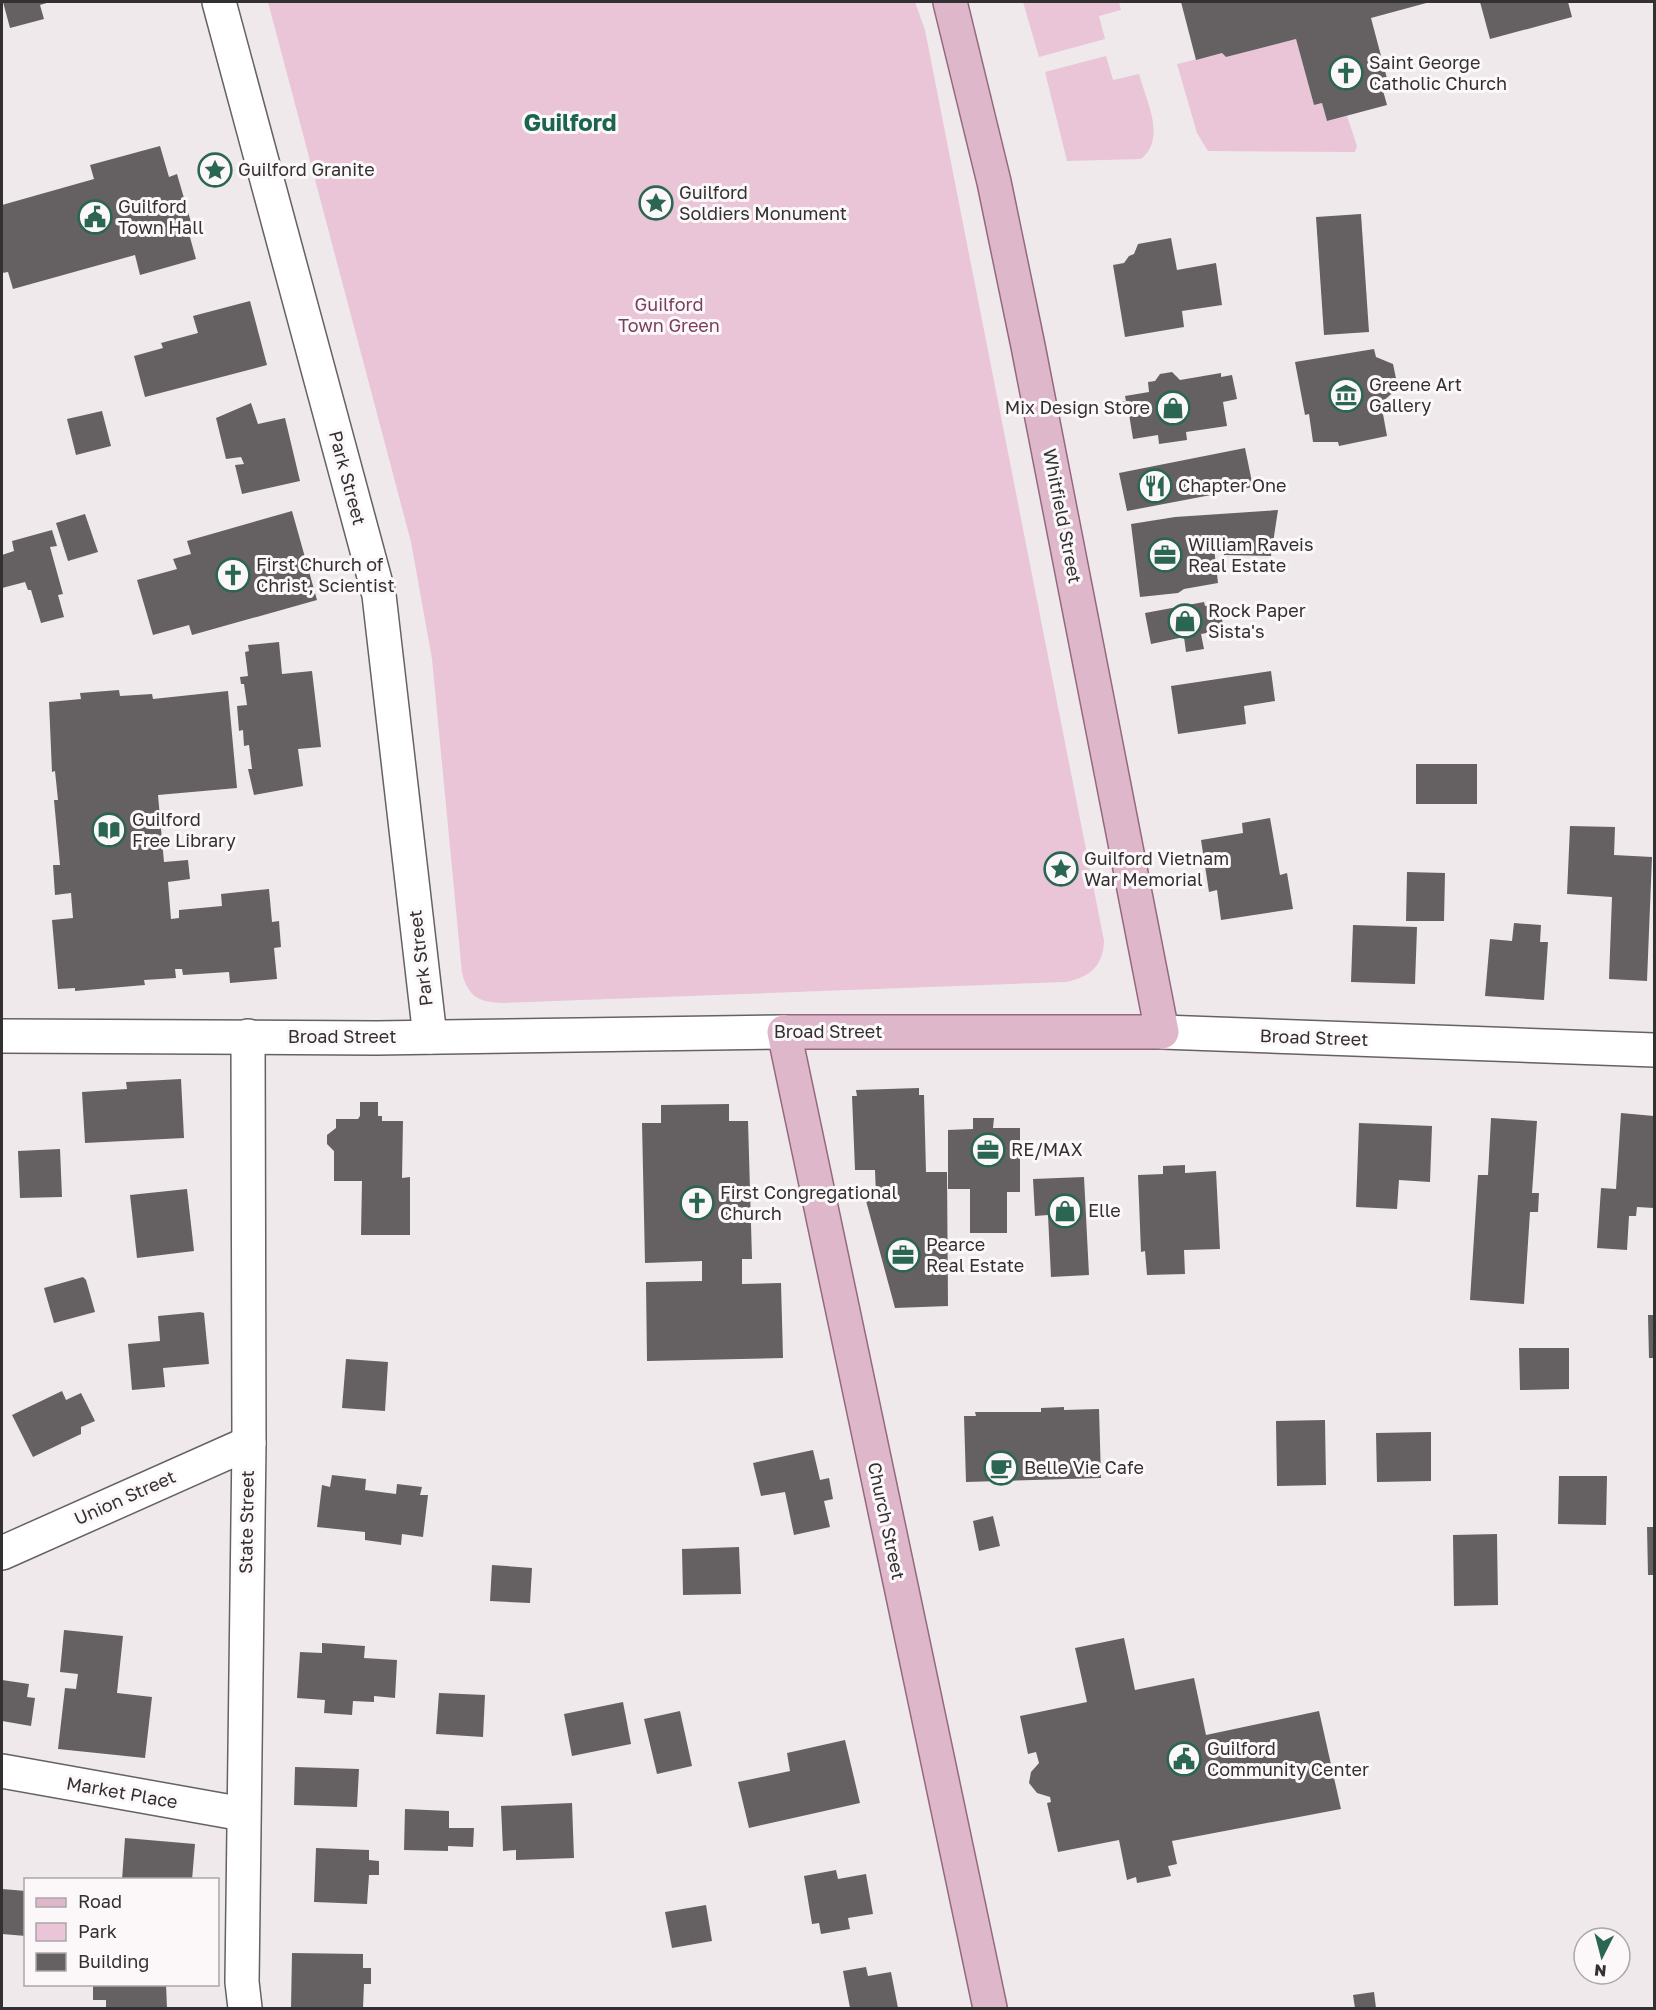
<svg xmlns="http://www.w3.org/2000/svg" width="1656" height="2010" viewBox="0 0 1656 2010" font-family="'Golos Text',sans-serif">
  <rect width="100%" height="100%" fill="#efe9ec"/>
  <g fill="#e9c5d7">
    <path d="M 268,2 L 915,2 L 925,30 L 1104,941 C 1103,966 1090,977 1066,982 L 504,1003 C 479,1002 469,998 462,973 L 432,659 L 411,542 Z"/>
    <path d="M 1023,2 L 1119,2 L 1121,10 L 1099,16 L 1105,39 L 1039,57 Z"/>
    <path d="M 1296,39 L 1314,105 L 1322,103 L 1327,121 L 1347,116 L 1357,146 L 1355,152 L 1208,151 L 1197,133 L 1177,64 L 1222,53 L 1226,57 Z"/>
    <path d="M 1106,56 L 1113,80 L 1139,74 C 1146,101 1167,138 1141,159 L 1067,161 L 1045,72 Z"/>
  </g>
  <g fill="#656163">
    <path d="M 3,2 L 50,2 L 40,5 L 44,19 L 10,28 Z"/>
    <path d="M 1181,2 L 1430,2 L 1371,18 L 1389,86 L 1382,87 L 1387,105 L 1327,121 L 1322,103 L 1314,105 L 1296,39 L 1226,57 L 1222,53 L 1196,60 Z"/>
    <path d="M 1480,2 L 1568,2 L 1572,17 L 1490,39 Z"/>
    <path d="M 160,146 L 169,177 L 177,174 L 193,229 L 188,230 L 196,259 L 140,275 L 135,255 L 13,289 L 8,272 L 2,273 L 2,205 L 94,179 L 90,165 Z"/>
    <path d="M 1361,214 L 1369,332 L 1324,335 L 1316,217 Z"/>
    <path d="M 1171,238 L 1177,270 L 1216,263 L 1222,305 L 1182,311 L 1184,327 L 1125,337 L 1113,265 L 1124,263 L 1129,256 L 1134,254 L 1138,244 Z"/>
    <path d="M 250,301 L 267,365 L 145,397 L 134,356 L 163,348 L 161,343 L 198,333 L 193,316 Z"/>
    <path d="M 1374,349 L 1376,357 L 1393,364 L 1398,388 L 1381,403 L 1387,436 L 1339,446 L 1338,442 L 1313,442 L 1309,414 L 1305,415 L 1295,362 Z"/>
    <path d="M 1172,372 L 1180,380 L 1221,373 L 1221,377 L 1232,375 L 1237,399 L 1223,402 L 1227,426 L 1186,432 L 1187,440 L 1159,444 L 1158,435 L 1133,439 L 1129,414 L 1122,415 L 1120,402 L 1126,401 L 1125,396 L 1149,392 L 1148,382 L 1155,381 L 1160,374 Z"/>
    <path d="M 251,403 L 258,424 L 285,418 L 300,481 L 242,494 L 235,465 L 244,464 L 241,457 L 226,459 L 216,418 Z"/>
    <path d="M 102,411 L 111,446 L 76,455 L 67,419 Z"/>
    <path d="M 1245,448 L 1253,487 L 1127,511 L 1119,473 Z"/>
    <path d="M 1278,510 L 1271,556 L 1224,555 L 1224,547 L 1214,548 L 1218,583 L 1184,589 L 1178,593 L 1140,597 L 1131,524 L 1175,517 Z"/>
    <path d="M 292,511 L 317,600 L 192,635 L 189,625 L 153,635 L 137,580 L 177,569 L 173,559 L 191,554 L 187,541 Z"/>
    <path d="M 85,514 L 98,552 L 68,561 L 56,523 Z"/>
    <path d="M 52,530 L 57,546 L 50,547 L 63,594 L 58,595 L 64,617 L 41,623 L 31,590 L 28,590 L 25,582 L 2,588 L 2,555 L 14,551 L 12,541 Z"/>
    <path d="M 1204,602 L 1205,606 L 1219,603 L 1224,630 L 1201,634 L 1204,649 L 1186,652 L 1184,637 L 1151,644 L 1145,613 Z"/>
    <path d="M 279,642 L 282,674 L 312,671 L 321,747 L 298,749 L 303,786 L 254,795 L 248,769 L 252,769 L 249,745 L 244,746 L 243,730 L 239,731 L 237,706 L 247,705 L 244,684 L 241,684 L 240,677 L 248,676 L 245,652 L 249,651 L 248,645 Z"/>
    <path d="M 1271,671 L 1275,701 L 1244,706 L 1246,724 L 1178,734 L 1171,686 Z"/>
    <path d="M 119,690 L 120,696 L 152,694 L 153,699 L 228,691 L 237,788 L 158,795 L 164,862 L 188,860 L 190,879 L 168,882 L 171,919 L 179,918 L 179,910 L 222,906 L 221,894 L 269,889 L 272,922 L 279,921 L 281,947 L 274,948 L 277,979 L 230,983 L 229,972 L 183,975 L 182,969 L 175,969 L 176,978 L 144,980 L 145,985 L 75,991 L 75,988 L 58,989 L 52,920 L 73,918 L 71,893 L 55,895 L 53,865 L 60,865 L 54,800 L 58,800 L 55,771 L 52,772 L 49,702 L 81,699 L 80,693 Z"/>
    <rect x="1416" y="764" width="61" height="40"/>
    <path d="M 1270,818 L 1280,875 L 1287,873 L 1293,909 L 1221,920 L 1217,890 L 1209,892 L 1201,840 L 1243,833 L 1242,823 Z"/>
    <path d="M 1570,826 L 1615,827 L 1614,855 L 1652,857 L 1647,981 L 1609,979 L 1612,897 L 1567,894 Z"/>
    <path d="M 1407,872 L 1445,873 L 1444,921 L 1406,921 Z"/>
    <path d="M 1514,923 L 1541,925 L 1540,942 L 1548,942 L 1544,1000 L 1485,996 L 1490,939 L 1512,941 Z"/>
    <path d="M 1353,925 L 1417,927 L 1415,984 L 1351,982 Z"/>
    <path d="M 181,1079 L 184,1138 L 85,1143 L 82,1092 L 127,1089 L 126,1082 Z"/>
    <path d="M 919,1088 L 919,1095 L 924,1095 L 926,1172 L 947,1172 L 948,1306 L 895,1308 L 865,1197 L 876,1195 L 875,1170 L 855,1170 L 852,1096 L 857,1096 L 856,1090 Z"/>
    <path d="M 360,1102 L 378,1102 L 378,1116 L 382,1116 L 382,1121 L 403,1121 L 402,1178 L 410,1177 L 410,1235 L 361,1235 L 362,1181 L 334,1181 L 334,1151 L 327,1144 L 327,1135 L 336,1128 L 336,1119 L 358,1119 L 360,1116 Z"/>
    <path d="M 729,1104 L 729,1121 L 748,1121 L 752,1259 L 742,1259 L 742,1284 L 781,1283 L 783,1358 L 647,1361 L 646,1282 L 702,1281 L 702,1261 L 645,1263 L 642,1123 L 661,1123 L 661,1105 Z"/>
    <path d="M 1621,1113 L 1654,1116 L 1654,1208 L 1637,1207 L 1636,1216 L 1629,1216 L 1627,1250 L 1597,1248 L 1601,1188 L 1616,1189 Z"/>
    <path d="M 973,1118 L 994,1118 L 993,1128 L 1020,1128 L 1020,1192 L 1007,1192 L 1007,1233 L 970,1233 L 970,1189 L 948,1189 L 948,1130 L 973,1129 Z"/>
    <path d="M 1491,1118 L 1537,1121 L 1532,1193 L 1539,1193 L 1538,1212 L 1530,1212 L 1524,1304 L 1470,1300 L 1478,1175 L 1488,1175 Z"/>
    <path d="M 1359,1123 L 1432,1126 L 1430,1182 L 1399,1180 L 1397,1209 L 1356,1207 Z"/>
    <path d="M 60,1149 L 62,1197 L 20,1198 L 18,1151 Z"/>
    <path d="M 1185,1165 L 1185,1173 L 1216,1171 L 1220,1249 L 1184,1250 L 1185,1274 L 1147,1275 L 1145,1251 L 1141,1252 L 1138,1175 L 1163,1174 L 1163,1166 Z"/>
    <path d="M 1084,1177 L 1089,1275 L 1051,1277 L 1048,1215 L 1035,1216 L 1033,1179 Z"/>
    <path d="M 187,1189 L 194,1251 L 137,1258 L 130,1195 Z"/>
    <path d="M 83,1277 L 86,1280 L 95,1312 L 54,1323 L 44,1288 Z"/>
    <path d="M 200,1312 L 204,1313 L 209,1364 L 163,1368 L 165,1387 L 132,1390 L 128,1344 L 160,1341 L 158,1316 Z"/>
    <path d="M 1648,1315 L 1654,1315 L 1654,1358 L 1649,1358 Z"/>
    <path d="M 1519,1348 L 1569,1348 L 1569,1389 L 1520,1390 Z"/>
    <path d="M 346,1359 L 388,1362 L 385,1411 L 342,1408 Z"/>
    <path d="M 62,1391 L 66,1400 L 81,1393 L 95,1421 L 81,1427 L 81,1434 L 33,1457 L 12,1415 Z"/>
    <path d="M 1064,1407 L 1064,1410 L 1099,1409 L 1101,1478 L 966,1482 L 964,1416 L 976,1416 L 975,1412 L 1041,1412 L 1041,1408 Z"/>
    <path d="M 1325,1420 L 1326,1485 L 1277,1486 L 1276,1421 Z"/>
    <path d="M 1431,1432 L 1431,1481 L 1377,1482 L 1376,1433 Z"/>
    <path d="M 813,1450 L 820,1480 L 829,1478 L 833,1499 L 824,1501 L 830,1527 L 794,1535 L 785,1492 L 761,1496 L 753,1463 Z"/>
    <path d="M 332,1475 L 366,1479 L 365,1490 L 396,1494 L 397,1484 L 422,1487 L 420,1495 L 428,1495 L 423,1537 L 402,1534 L 401,1545 L 365,1540 L 365,1532 L 317,1527 L 322,1485 L 330,1487 Z"/>
    <path d="M 1559,1476 L 1607,1476 L 1606,1525 L 1558,1524 Z"/>
    <path d="M 993,1516 L 1000,1546 L 979,1551 L 973,1521 Z"/>
    <path d="M 1647,1527 L 1654,1527 L 1654,1575 L 1648,1575 Z"/>
    <path d="M 1497,1534 L 1498,1605 L 1454,1606 L 1453,1535 Z"/>
    <path d="M 739,1547 L 741,1594 L 683,1595 L 682,1549 Z"/>
    <path d="M 492,1565 L 532,1568 L 530,1603 L 490,1601 Z"/>
    <path d="M 64,1630 L 123,1636 L 117,1693 L 152,1697 L 145,1758 L 58,1749 L 65,1688 L 76,1689 L 78,1674 L 60,1672 Z"/>
    <path d="M 1124,1638 L 1135,1690 L 1194,1678 L 1206,1735 L 1319,1711 L 1341,1809 L 1172,1841 L 1177,1864 L 1168,1866 L 1171,1876 L 1137,1883 L 1136,1877 L 1127,1880 L 1119,1840 L 1058,1852 L 1047,1803 L 1051,1802 L 1050,1797 L 1037,1793 L 1029,1783 L 1031,1772 L 1039,1763 L 1036,1752 L 1028,1754 L 1020,1716 L 1087,1702 L 1075,1648 Z"/>
    <path d="M 322,1643 L 365,1646 L 364,1658 L 397,1660 L 395,1698 L 374,1696 L 374,1702 L 353,1701 L 352,1715 L 324,1713 L 325,1700 L 297,1698 L 300,1652 L 322,1653 Z"/>
    <path d="M 2,1680 L 29,1684 L 27,1697 L 35,1698 L 31,1726 L 2,1721 Z"/>
    <path d="M 439,1693 L 485,1695 L 483,1737 L 436,1734 Z"/>
    <path d="M 623,1702 L 631,1744 L 572,1756 L 564,1714 Z"/>
    <path d="M 680,1711 L 692,1766 L 657,1774 L 644,1719 Z"/>
    <path d="M 845,1740 L 860,1803 L 749,1828 L 738,1782 L 790,1771 L 787,1753 Z"/>
    <path d="M 295,1767 L 359,1769 L 357,1807 L 294,1805 Z"/>
    <path d="M 572,1803 L 574,1858 L 516,1860 L 516,1850 L 503,1851 L 501,1806 Z"/>
    <path d="M 405,1809 L 449,1811 L 449,1828 L 474,1828 L 473,1847 L 448,1846 L 448,1851 L 404,1850 Z"/>
    <path d="M 125,1838 L 195,1844 L 192,1880 L 122,1880 Z"/>
    <path d="M 316,1848 L 369,1850 L 369,1860 L 379,1861 L 379,1875 L 369,1875 L 367,1904 L 314,1902 Z"/>
    <path d="M 836,1870 L 838,1879 L 866,1874 L 873,1914 L 848,1918 L 850,1929 L 821,1934 L 819,1923 L 812,1924 L 804,1876 Z"/>
    <path d="M 2,1889 L 26,1891 L 26,1936 L 2,1934 Z"/>
    <path d="M 706,1905 L 712,1941 L 672,1948 L 665,1912 Z"/>
    <path d="M 292,1953 L 363,1954 L 363,1968 L 371,1968 L 371,1984 L 364,1984 L 363,2008 L 291,2008 Z"/>
    <path d="M 866,1967 L 868,1976 L 891,1972 L 898,2008 L 850,2008 L 843,1971 Z"/>
    <path d="M 93,1984 L 166,1984 L 167,2008 L 106,2008 L 106,2000 L 93,2000 Z"/>
    <path d="M 1374,1992 L 1376,2008 L 1355,2008 L 1353,1995 Z"/>
  </g>
  <g fill="none" stroke-linecap="round" stroke-linejoin="round">
    <g stroke="#666163" stroke-width="36">
      <g id="minor">
        <path d="M 219,2 L 379,595 L 430,1037"/>
        <path d="M 1162,1032 L 1654,1050"/>
        <path d="M 2,1036 L 376,1038 L 784,1032"/>
        <path d="M 2,1553 L 249,1443"/>
        <path d="M 2,1771 L 243,1814"/>
        <path d="M 245,2008 L 242,1982 L 249,1443 L 248,1036"/>
      </g>
    </g>
    <g stroke="#94697e" stroke-width="36">
      <path id="major" d="M 950,2 L 994,182 L 1028,346 L 1162,1032 L 784,1032 L 990,2008"/>
    </g>
    <use href="#minor" stroke="#fff" stroke-width="33"/>
    <use href="#major" stroke="#deb7cb" stroke-width="33"/>
  </g>
  <defs>
    <g id="church-ring" transform="scale(1.725)"><circle r="9.5" fill="#fcf7f9" stroke="#2a6651" stroke-width="1.5"/><path d="M-1.2-6h2.4v3.5h3.3v2.4h-3.3V6h-2.4V-.1h-3.3v-2.4h3.3Z" fill="#2a6651"/></g>
    <g id="sight-ring" transform="scale(1.725)"><circle r="9.5" fill="#fcf7f9" stroke="#2a6651" stroke-width="1.5"/><path d="M0-6L1.8-2.2L6-1.7L2.9 1.2L3.7 5.4L0 3.3L-3.7 5.4L-2.9 1.2L-6-1.7L-1.8-2.2Z" fill="#2a6651"/></g>
    <g id="civic-ring" transform="scale(1.725)"><circle r="9.5" fill="#fcf7f9" stroke="#2a6651" stroke-width="1.5"/><path d="M-.6-6.5H3V-4.5H.6V-3L4-1V1h2V6H-6V1h2V-1L-.6-3ZM-1.2 2.5V6h2.4V2.5Z" fill="#2a6651"/></g>
    <g id="museum-ring" transform="scale(1.725)"><circle r="9.5" fill="#fcf7f9" stroke="#2a6651" stroke-width="1.5"/><path d="M0-6L6-3V-2H-6V-3ZM-5-1h2V3h-2ZM-1-1h2V3h-2ZM3-1h2V3H3ZM-6 4H6V6H-6Z" fill="#2a6651"/></g>
    <g id="shop-ring" transform="scale(1.725)"><circle r="9.5" fill="#fcf7f9" stroke="#2a6651" stroke-width="1.5"/><path d="M-5-2.5h2.3a2.7 3.5 0 0 1 5.4 0H5L5.5 6h-11ZM-1.5-2.5h3a1.5 2.3 0 0 0-3 0Z" fill="#2a6651"/></g>
    <g id="restaurant-ring" transform="scale(1.725)"><circle r="9.5" fill="#fcf7f9" stroke="#2a6651" stroke-width="1.5"/><path d="M-5-6h1v4h1v-4h1v4h1v-4h1v5L-1.5 .5V6h-2V.5L-5-1ZM5-6V6H3V1.5H1.5Q1.5-4 5-6Z" fill="#2a6651"/></g>
    <g id="office-ring" transform="scale(1.725)"><circle r="9.5" fill="#fcf7f9" stroke="#2a6651" stroke-width="1.5"/><path d="M-6-3h4V-5.5h4V-3h4V5H-6ZM-1-4.5V-3h2v-1.5ZM-6 0V1H6V0Z" fill="#2a6651"/></g>
    <g id="library-ring" transform="scale(1.725)"><circle r="9.5" fill="#fcf7f9" stroke="#2a6651" stroke-width="1.5"/><path d="M-6-4Q-3-5.5-.7-3.5V5Q-3 3-6 4ZM6-4Q3-5.5 .7-3.5V5Q3 3 6 4Z" fill="#2a6651"/></g>
    <g id="cafe-ring" transform="scale(1.725)"><circle r="9.5" fill="#fcf7f9" stroke="#2a6651" stroke-width="1.5"/><path d="M-5.5-4.5H6V0H3Q3 3.5 0 3.5H-2.5Q-5.5 3.5-5.5 0ZM3-3.2v2h1.7v-2ZM-6 4.5H4V6H-6Z" fill="#2a6651"/></g>
  </defs>
  <g fill-rule="evenodd">
    <use href="#church-ring" x="1346" y="73"/>
    <use href="#sight-ring" x="215" y="170"/>
    <use href="#sight-ring" x="656" y="203"/>
    <use href="#civic-ring" x="95" y="217"/>
    <use href="#museum-ring" x="1346" y="395"/>
    <use href="#shop-ring" x="1173" y="408"/>
    <use href="#restaurant-ring" x="1155" y="486"/>
    <use href="#office-ring" x="1165" y="555"/>
    <use href="#church-ring" x="233" y="575"/>
    <use href="#shop-ring" x="1185" y="621"/>
    <use href="#library-ring" x="109" y="830"/>
    <use href="#sight-ring" x="1061" y="869"/>
    <use href="#office-ring" x="988" y="1150"/>
    <use href="#church-ring" x="697" y="1203"/>
    <use href="#shop-ring" x="1065" y="1211"/>
    <use href="#office-ring" x="903" y="1255"/>
    <use href="#cafe-ring" x="1001" y="1468"/>
    <use href="#civic-ring" x="1184" y="1759"/>
  </g>
  <g text-anchor="middle" stroke-width="6" stroke-linejoin="round" paint-order="stroke">
    <g font-size="18" fill="#323031" stroke="#fcf7f9" text-anchor="start">
      <text x="1369" y="69">Saint George<tspan x="1369" dy="21">Catholic Church</tspan></text>
      <text x="238" y="176">Guilford Granite</text>
      <text x="679" y="199">Guilford<tspan x="679" dy="21">Soldiers Monument</tspan></text>
      <text x="118" y="213">Guilford<tspan x="118" dy="21">Town Hall</tspan></text>
      <text x="1369" y="391">Greene Art<tspan x="1369" dy="21">Gallery</tspan></text>
      <text x="1150" y="414" text-anchor="end">Mix Design Store</text>
      <text x="1178" y="492">Chapter One</text>
      <text x="1188" y="551">William Raveis<tspan x="1188" dy="21">Real Estate</tspan></text>
      <text x="256" y="571">First Church of<tspan x="256" dy="21">Christ, Scientist</tspan></text>
      <text x="1208" y="617">Rock Paper<tspan x="1208" dy="21">Sista's</tspan></text>
      <text x="132" y="826">Guilford<tspan x="132" dy="21">Free Library</tspan></text>
      <text x="1084" y="865">Guilford Vietnam<tspan x="1084" dy="21">War Memorial</tspan></text>
      <text x="1011" y="1156">RE/MAX</text>
      <text x="720" y="1199">First Congregational<tspan x="720" dy="21">Church</tspan></text>
      <text x="1088" y="1217">Elle</text>
      <text x="926" y="1251">Pearce<tspan x="926" dy="21">Real Estate</tspan></text>
      <text x="1024" y="1474">Belle Vie Cafe</text>
      <text x="1207" y="1755">Guilford<tspan x="1207" dy="21">Community Center</tspan></text>
    </g>
    <g font-size="18" fill="#773f5d" stroke="#fcf7f9">
      <text x="669" y="311">Guilford<tspan x="669" dy="21">Town Green</tspan></text>
    </g>
    <g font-size="18" fill="#323031" stroke="#fcf7f9">
      <text transform="translate(347 478) rotate(75)" y="6">Park Street</text>
      <text transform="translate(1062 516) rotate(79)" y="6">Whitfield Street</text>
      <text transform="translate(421 958) rotate(-97)" y="6">Park Street</text>
      <text x="828" y="1038">Broad Street</text>
      <text x="342" y="1043">Broad Street</text>
      <text transform="translate(1314 1038) rotate(2)" y="6">Broad Street</text>
      <text transform="translate(125 1498) rotate(-24)" y="6">Union Street</text>
      <text transform="translate(886 1521) rotate(78)" y="6">Church Street</text>
      <text transform="translate(247 1522) rotate(-89)" y="6">State Street</text>
      <text transform="translate(122 1793) rotate(10)" y="6">Market Place</text>
    </g>
    <g font-size="24" font-weight="bold" fill="#1b644d" stroke="#fcf7f9">
      <text x="570" y="131">Guilford</text>
    </g>
  </g>
  <rect width="1656" height="2010" fill="none" stroke="#323031" stroke-width="6"/>
  <rect x="24" y="1878" width="195" height="108" fill="#fcf7f9" stroke="#aba7a9" stroke-width="1.5"/>
  <rect x="36" y="1898" width="30" height="9" fill="#deb7cb" stroke="#aba7a9" stroke-width="1.5"/>
  <text x="78" y="1908" font-size="18" fill="#323031">Road</text>
  <rect x="36" y="1923" width="30" height="18" fill="#e9c5d7" stroke="#aba7a9" stroke-width="1.5"/>
  <text x="78" y="1938" font-size="18" fill="#323031">Park</text>
  <rect x="36" y="1953" width="30" height="18" fill="#656163" stroke="#aba7a9" stroke-width="1.5"/>
  <text x="78" y="1968" font-size="18" fill="#323031">Building</text>
  <g transform="translate(1602 1956) rotate(186)"><circle r="28" fill="#fcf7f9" stroke="#aba7a9" stroke-width="1.5"/>
  <path d="M0-4.5L10 22L0 15L-10 22Z" fill="#2a6651"/>
  <text y="-9" font-size="16" font-weight="bold" text-anchor="middle" fill="#323031">N</text>
  </g>
</svg>
